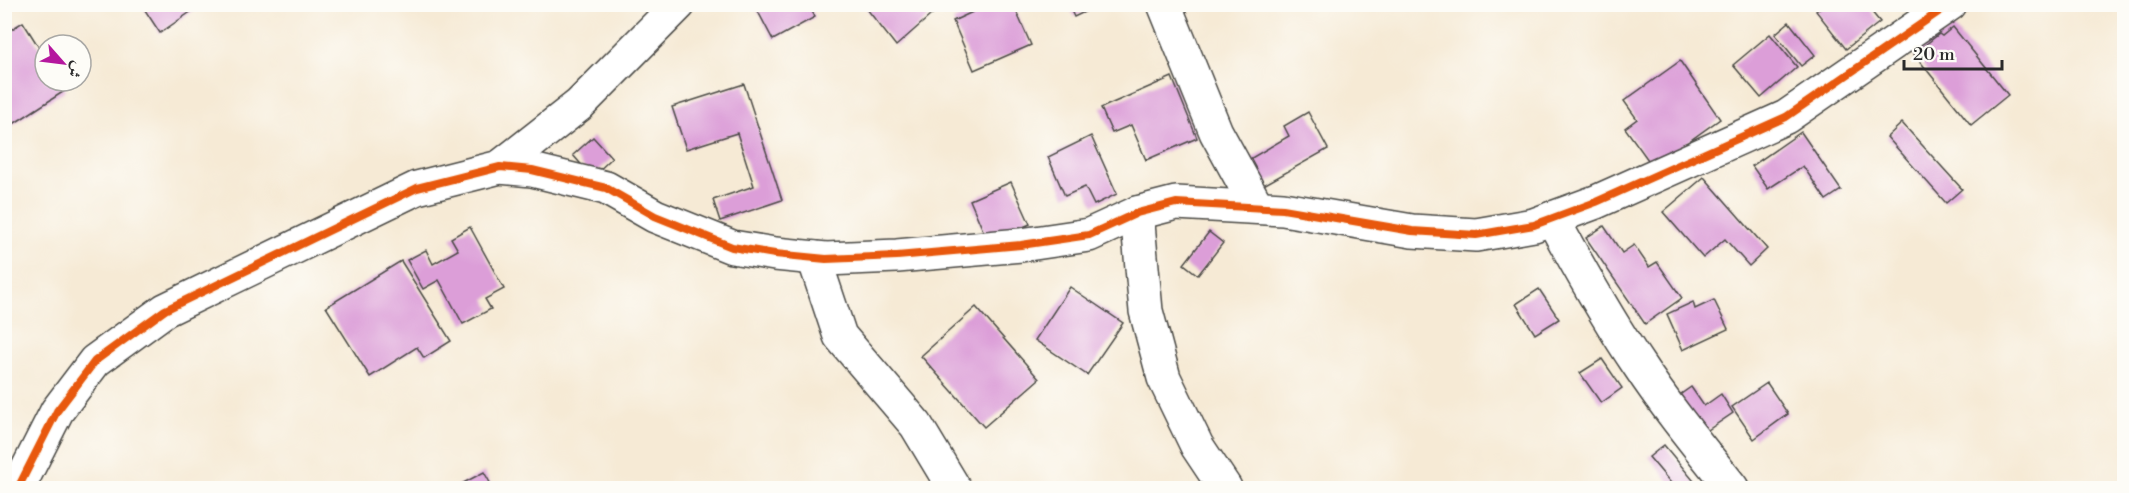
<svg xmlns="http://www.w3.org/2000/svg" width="2129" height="493" viewBox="0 0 2129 493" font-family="'Libre Bodoni',Amiri,serif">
  <rect width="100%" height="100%" fill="#fdfcf7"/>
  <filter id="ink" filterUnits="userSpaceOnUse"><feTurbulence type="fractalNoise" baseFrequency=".0167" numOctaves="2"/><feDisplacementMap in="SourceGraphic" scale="12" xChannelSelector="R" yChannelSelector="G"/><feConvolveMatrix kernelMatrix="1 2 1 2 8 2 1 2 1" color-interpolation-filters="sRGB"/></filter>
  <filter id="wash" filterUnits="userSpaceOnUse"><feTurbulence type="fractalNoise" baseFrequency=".008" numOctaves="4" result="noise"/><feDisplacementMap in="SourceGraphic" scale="24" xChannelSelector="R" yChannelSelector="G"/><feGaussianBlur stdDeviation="1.35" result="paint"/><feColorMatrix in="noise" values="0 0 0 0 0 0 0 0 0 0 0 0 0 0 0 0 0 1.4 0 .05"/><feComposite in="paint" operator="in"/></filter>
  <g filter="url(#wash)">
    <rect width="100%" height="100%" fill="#f6ead5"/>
    <g id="blocks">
      <g fill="#dc9ed8">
        <path d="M 141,4 L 202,4 L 160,33 Z"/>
        <path d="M 754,4 L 808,4 L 815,17 L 773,40 Z"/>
        <path d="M 863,4 L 936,4 L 939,8 L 896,46 Z"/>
        <path d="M 990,4 L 1013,4 L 1031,45 L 974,70 L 953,21 Z"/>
        <path d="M 1068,4 L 1101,4 L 1074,17 Z"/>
        <path d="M 1824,5 L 1866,5 L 1880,22 L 1846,49 L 1816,11 Z"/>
        <path d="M 23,22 L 45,57 L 45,81 L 60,81 L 66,90 L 4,130 L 4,34 Z"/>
        <path d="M 1789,22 L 1815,55 L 1801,66 L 1775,34 Z"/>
        <path d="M 1953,27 L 2008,95 L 1971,125 L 1914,54 L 1939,34 L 1942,36 Z"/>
        <path d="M 1770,34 L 1797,67 L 1761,98 L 1733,65 Z"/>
        <path d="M 1680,61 L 1720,119 L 1653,167 L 1625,128 L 1637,119 L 1624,101 Z"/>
        <path d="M 1172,77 L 1197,138 L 1146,160 L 1131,125 L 1112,133 L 1101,108 Z"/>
        <path d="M 744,84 L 782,200 L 720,221 L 713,200 L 754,186 L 737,133 L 686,149 L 672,107 Z"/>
        <path d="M 1308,112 L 1328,149 L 1262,186 L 1248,160 L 1289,136 L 1284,126 Z"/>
        <path d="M 1902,123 L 1962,189 L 1946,203 L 1887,137 Z"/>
        <path d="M 1801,132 L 1841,190 L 1826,200 L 1803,166 L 1768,189 L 1752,166 Z"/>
        <path d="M 1091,136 L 1117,194 L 1094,205 L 1085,187 L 1065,196 L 1048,157 Z"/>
        <path d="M 593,137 L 612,158 L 592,177 L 573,155 Z"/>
        <path d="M 1704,177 L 1767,249 L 1749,266 L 1725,239 L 1703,258 L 1663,212 Z"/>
        <path d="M 1011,182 L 1030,224 L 988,242 L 970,200 Z"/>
        <path d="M 1604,226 L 1622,253 L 1634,245 L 1649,267 L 1657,262 L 1682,298 L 1645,324 L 1586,238 Z"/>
        <path d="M 470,227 L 504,289 L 485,299 L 491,309 L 463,324 L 439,280 L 423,289 L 407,260 L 426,250 L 433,264 L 458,250 L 451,238 Z"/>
        <path d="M 1209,232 L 1223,243 L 1198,275 L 1184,264 Z"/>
        <path d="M 401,261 L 451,341 L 424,358 L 417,347 L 370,377 L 326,307 Z"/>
        <path d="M 1070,287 L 1123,323 L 1087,375 L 1035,340 Z"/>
        <path d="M 1539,289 L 1559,319 L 1535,334 L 1516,304 Z"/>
        <path d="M 1714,300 L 1728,329 L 1683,350 L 1667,314 L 1693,302 L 1695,309 Z"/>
        <path d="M 976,307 L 1039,379 L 984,427 L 921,356 Z"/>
        <path d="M 1602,359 L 1622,388 L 1601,403 L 1580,373 Z"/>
        <path d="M 1767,383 L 1788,414 L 1754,439 L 1732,407 Z"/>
        <path d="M 1691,387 L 1704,406 L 1721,394 L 1733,413 L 1699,436 L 1674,399 Z"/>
        <path d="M 1664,445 L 1698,486 L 1695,488 L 1675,488 L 1649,457 Z"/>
        <path d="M 484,472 L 493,488 L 454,488 Z"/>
      </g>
    </g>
  </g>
  <g filter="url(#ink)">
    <use href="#blocks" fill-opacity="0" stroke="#494844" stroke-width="1.5"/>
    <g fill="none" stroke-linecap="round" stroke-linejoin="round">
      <g stroke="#494844" stroke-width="36">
        <g id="street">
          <path d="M 1164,4 L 1216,132 L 1257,207"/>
          <path d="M 500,167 L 579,105 L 679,4"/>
          <path d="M 1137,213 L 1146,311 L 1164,378 L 1197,446 L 1225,488"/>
          <path d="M 1552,218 C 1579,268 1606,317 1638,364 C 1667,408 1700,448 1732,488"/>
          <path d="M 814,258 L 840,336 L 916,425 L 954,488"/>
          <path d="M 18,488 L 57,411 L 95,361 L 165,310 L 417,188 L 500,167 L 532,170 L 606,188 L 655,216 L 732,247 L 775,254 L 826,259 L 897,256 L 1021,245 L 1089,235 L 1137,213 L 1176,203 L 1283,209 L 1412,231 L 1476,235 L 1534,225 L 1596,202 L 1786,117 L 1950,4"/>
        </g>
      </g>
      <use href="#street" stroke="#fff" stroke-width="33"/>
      <g stroke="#fdfcf7" stroke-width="11">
        <path id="cycleway" d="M 18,488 L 57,411 L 95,361 L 165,310 L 417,188 L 500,167 L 532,170 L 606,188 L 655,216 L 732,247 L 775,254 L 826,259 L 897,256 L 1021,245 L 1089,235 L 1137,213 L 1176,203 L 1283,209 L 1412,231 L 1476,235 L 1534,225 L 1596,202 L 1786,117 L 1950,4"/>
      </g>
      <use href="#cycleway" stroke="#e8590c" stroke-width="8"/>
    </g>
  </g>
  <rect width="2129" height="493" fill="none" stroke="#fdfcf7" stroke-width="24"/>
  <g transform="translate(63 63) rotate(118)"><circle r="28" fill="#fdfcf7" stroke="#a9a8a5" stroke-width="1.5"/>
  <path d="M0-4.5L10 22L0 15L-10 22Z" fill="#b5179e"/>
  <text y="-9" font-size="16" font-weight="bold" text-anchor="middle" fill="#2b2b2b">ش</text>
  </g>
  <path d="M1904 60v9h98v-9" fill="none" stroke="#2b2b2b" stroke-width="3"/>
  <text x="1913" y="60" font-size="18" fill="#2b2b2b" stroke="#fdfcf7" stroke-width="4.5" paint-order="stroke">20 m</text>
</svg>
